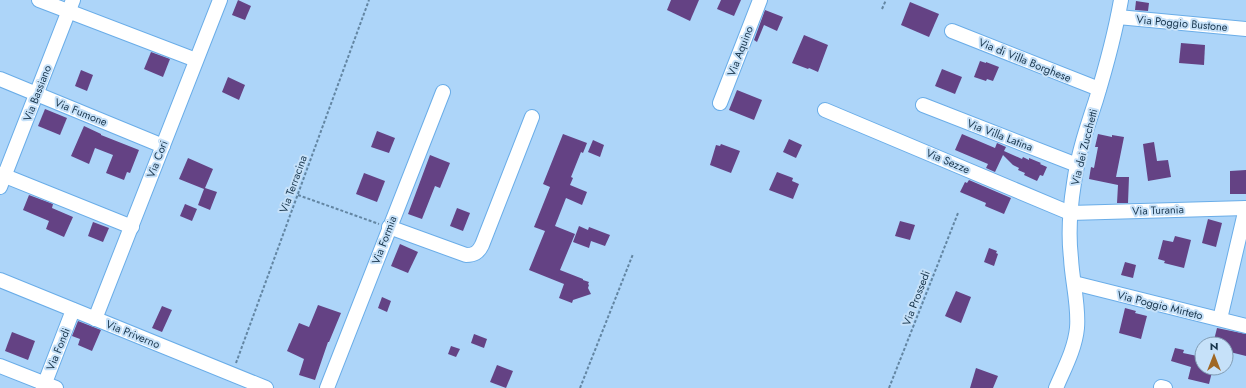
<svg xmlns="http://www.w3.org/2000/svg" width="1246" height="388" viewBox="0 0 1246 388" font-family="Jost,sans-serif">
  <rect width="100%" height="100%" fill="#add5f9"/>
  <g fill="#644284">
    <path d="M 238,0 L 251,6 L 245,20 L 232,15 Z"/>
    <path d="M 671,0 L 699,0 L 690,21 L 667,10 Z"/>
    <path d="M 721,0 L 741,0 L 734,16 L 717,9 Z"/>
    <path d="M 1136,1 L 1149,3 L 1148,11 L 1135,10 Z"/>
    <path d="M 910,2 L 939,14 L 929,37 L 901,25 Z"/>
    <path d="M 765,10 L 783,17 L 777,31 L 764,25 L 757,42 L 754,40 Z"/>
    <path d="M 804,35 L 828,45 L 818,72 L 809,68 L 808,69 L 792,63 Z"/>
    <path d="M 1181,43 L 1205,45 L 1204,65 L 1179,63 Z"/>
    <path d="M 151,52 L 170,59 L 163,77 L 144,69 Z"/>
    <path d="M 980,61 L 986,63 L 986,62 L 999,67 L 993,81 L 987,79 L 986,81 L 974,77 Z"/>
    <path d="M 942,69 L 962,77 L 955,94 L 935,86 Z"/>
    <path d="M 81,70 L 93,75 L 87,91 L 75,86 Z"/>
    <path d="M 228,77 L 245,85 L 239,100 L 222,92 Z"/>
    <path d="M 737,90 L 762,100 L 754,120 L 729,110 Z"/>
    <path d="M 45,109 L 67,118 L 60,135 L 38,126 Z"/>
    <path d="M 84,126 L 101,134 L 101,135 L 139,150 L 130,173 L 127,172 L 124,180 L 106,173 L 113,155 L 95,148 L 89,164 L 71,156 Z"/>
    <path d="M 377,131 L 395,138 L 389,153 L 371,147 Z"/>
    <path d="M 563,134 L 587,143 L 583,153 L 581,152 L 571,177 L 573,178 L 570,185 L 587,192 L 582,205 L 566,198 L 555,226 L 575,234 L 560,270 L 583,279 L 583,280 L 589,282 L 588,284 L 589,285 L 588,288 L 591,294 L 573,300 L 572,303 L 559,298 L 564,284 L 529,270 L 545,231 L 534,227 L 550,187 L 543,184 Z"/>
    <path d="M 962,134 L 995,148 L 997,143 L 1006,147 L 1004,151 L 1022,159 L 1023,157 L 1029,160 L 1029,158 L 1041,163 L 1040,164 L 1047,167 L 1043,176 L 1040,175 L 1037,181 L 1024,175 L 1025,173 L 1018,170 L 1019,168 L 1013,165 L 1003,155 L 995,172 L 986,168 L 988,164 L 955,150 Z"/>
    <path d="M 1098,134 L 1112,137 L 1112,135 L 1124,137 L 1116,177 L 1129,177 L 1128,203 L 1117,203 L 1118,185 L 1089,179 L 1091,167 L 1094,168 L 1098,147 L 1095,147 Z"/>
    <path d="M 789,139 L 802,145 L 796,158 L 783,152 Z"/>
    <path d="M 593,140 L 604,145 L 600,157 L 588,152 Z"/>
    <path d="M 1154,142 L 1157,161 L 1168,160 L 1171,177 L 1148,181 L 1143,144 Z"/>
    <path d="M 721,144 L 740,151 L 731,173 L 710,165 L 716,145 L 720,146 Z"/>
    <path d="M 430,155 L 450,163 L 440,188 L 435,186 L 422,219 L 408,214 Z"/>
    <path d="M 188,158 L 213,169 L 205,188 L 217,192 L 210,210 L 198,205 L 204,189 L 179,179 Z"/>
    <path d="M 1246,170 L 1246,194 L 1230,194 L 1230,171 Z"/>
    <path d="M 777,172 L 793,178 L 792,181 L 799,184 L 793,199 L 769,190 Z"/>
    <path d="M 364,173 L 385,181 L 377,202 L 356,194 Z"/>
    <path d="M 969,180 L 1011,198 L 1004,214 L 985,206 L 986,203 L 960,192 L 965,182 L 967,183 Z"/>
    <path d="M 29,195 L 53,204 L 52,208 L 73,217 L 64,237 L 46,229 L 49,221 L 23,210 Z"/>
    <path d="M 185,204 L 197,209 L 192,221 L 180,216 Z"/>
    <path d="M 457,208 L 470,213 L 463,231 L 450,226 Z"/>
    <path d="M 1208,219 L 1222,223 L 1216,247 L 1202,243 Z"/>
    <path d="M 900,221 L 915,225 L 910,240 L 895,236 Z"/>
    <path d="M 93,222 L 109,228 L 103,242 L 88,236 Z"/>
    <path d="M 579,226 L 588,230 L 589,227 L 610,235 L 605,246 L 591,241 L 589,248 L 573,242 Z"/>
    <path d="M 1175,236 L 1191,240 L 1184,268 L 1164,263 L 1165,261 L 1158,259 L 1163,240 L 1173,242 Z"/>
    <path d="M 400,244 L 418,252 L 408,273 L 391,266 Z"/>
    <path d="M 989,248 L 997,251 L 996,253 L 998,254 L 994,266 L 984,262 Z"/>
    <path d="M 1125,262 L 1136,265 L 1133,278 L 1121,275 Z"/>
    <path d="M 956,291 L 971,297 L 961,323 L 945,316 Z"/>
    <path d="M 382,297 L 391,301 L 387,312 L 378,308 Z"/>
    <path d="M 318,305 L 341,313 L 329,342 L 328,342 L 315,380 L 299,375 L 304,359 L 287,351 L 299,323 L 309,327 Z"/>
    <path d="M 162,306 L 172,310 L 162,332 L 152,328 Z"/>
    <path d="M 1125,308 L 1136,311 L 1135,313 L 1147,316 L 1141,339 L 1119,333 Z"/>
    <path d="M 78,321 L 101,330 L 92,351 L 78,345 L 80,339 L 72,336 Z"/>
    <path d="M 1217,328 L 1246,334 L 1246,356 L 1226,351 L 1226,344 L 1213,344 Z"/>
    <path d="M 12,332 L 35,341 L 28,360 L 5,351 Z"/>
    <path d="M 474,334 L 487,339 L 484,348 L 471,343 Z"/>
    <path d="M 451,346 L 460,349 L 456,357 L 448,354 Z"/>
    <path d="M 1175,348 L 1184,350 L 1183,353 L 1202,357 L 1202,368 L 1213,368 L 1209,384 L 1188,379 L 1191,367 L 1171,361 Z"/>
    <path d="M 497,365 L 513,371 L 506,388 L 490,382 Z"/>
    <path d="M 976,368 L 998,376 L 993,388 L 970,388 Z"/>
  </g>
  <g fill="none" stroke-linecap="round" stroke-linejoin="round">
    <g stroke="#6aade8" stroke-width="16">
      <g id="minor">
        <path d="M 39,0 L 196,60"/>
        <path d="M 1118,17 L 1246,29"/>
        <path d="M 952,31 L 1099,89"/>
        <path d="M 0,79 L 163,146"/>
        <path d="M 720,103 L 760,0"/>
        <path d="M 923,105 L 1077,165"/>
        <path d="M 825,110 L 1070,213 L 1246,208"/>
        <path d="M 0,174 L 132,227"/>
        <path d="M 0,187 L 73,0"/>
        <path d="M 389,227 L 466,255 C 474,255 478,253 482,245 L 532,117"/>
        <path d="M 0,280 L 266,388"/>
        <path d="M 1074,283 L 1246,326"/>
        <path d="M 95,319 L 220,0"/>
        <path d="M 1220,319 L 1246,208"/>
        <path d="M 0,366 L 56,388"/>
        <path d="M 1161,387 L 1165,388"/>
        <path d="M 43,388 L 73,310"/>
        <path d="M 327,388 L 443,92"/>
        <path d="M 1056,388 C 1064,369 1075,349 1077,328 C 1079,305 1072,281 1071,258 C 1068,233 1070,208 1074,183 C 1078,154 1087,127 1096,100 C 1106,67 1115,34 1121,0"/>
      </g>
    </g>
    <g stroke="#6386a3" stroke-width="2" stroke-dasharray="3 2" stroke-linecap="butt">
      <path d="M 882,9 L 886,0"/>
      <path d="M 298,195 L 379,224"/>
      <path d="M 236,363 L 369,0"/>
      <path d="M 580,388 L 633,254"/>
      <path d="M 889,388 L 958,213"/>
    </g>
    <use href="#minor" stroke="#fff" stroke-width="14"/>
  </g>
  <g text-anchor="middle" stroke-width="4" stroke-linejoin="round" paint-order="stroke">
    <g font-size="11" fill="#18354c" stroke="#c6e1f9">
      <text transform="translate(1182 23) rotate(5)" y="4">Via Poggio Bustone</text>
      <text transform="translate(740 51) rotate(-69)" y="4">Via Aquino</text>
      <text transform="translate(1025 60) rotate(22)" y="4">Via di Villa Borghese</text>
      <text transform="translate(37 93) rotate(-69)" y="4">Via Bassiano</text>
      <text transform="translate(81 112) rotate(22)" y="4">Via Fumone</text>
      <text transform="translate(1000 135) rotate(21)" y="4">Via Villa Latina</text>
      <text transform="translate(1084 147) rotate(-76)" y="4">Via dei Zucchetti</text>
      <text transform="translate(157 159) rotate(-69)" y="4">Via Cori</text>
      <text transform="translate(948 161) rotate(23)" y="4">Via Sezze</text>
      <text transform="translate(293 184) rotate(-70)" y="4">Via Terracina</text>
      <text transform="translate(1158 210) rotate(-2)" y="4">Via Turania</text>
      <text transform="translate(384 240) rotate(-69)" y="4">Via Formia</text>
      <text transform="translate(916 298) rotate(-69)" y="4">Via Prossedi</text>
      <text transform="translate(1160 305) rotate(14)" y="4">Via Poggio Mirteto</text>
      <text transform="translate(133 334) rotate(22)" y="4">Via Priverno</text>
      <text transform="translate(58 349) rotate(-68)" y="4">Via Fondi</text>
    </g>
  </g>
  <g transform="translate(1214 356)"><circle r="19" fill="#c6e1f9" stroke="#809cb4"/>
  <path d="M0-3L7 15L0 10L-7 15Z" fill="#9f6724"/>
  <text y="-6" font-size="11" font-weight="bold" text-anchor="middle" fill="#18354c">N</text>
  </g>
</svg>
